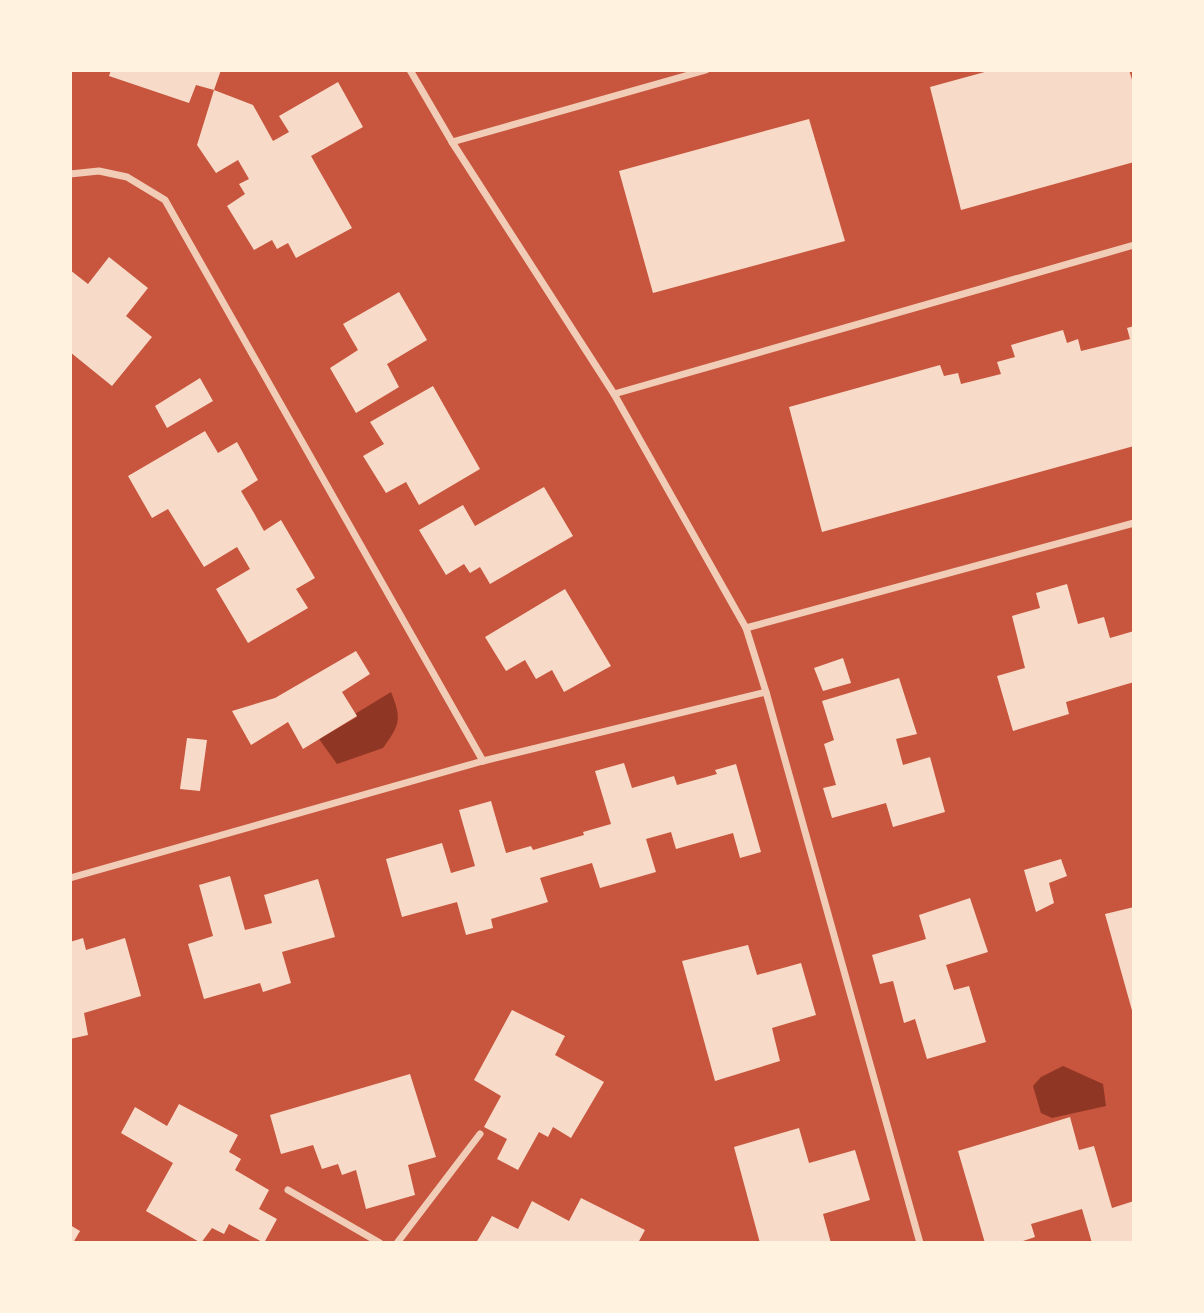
<svg xmlns="http://www.w3.org/2000/svg" width="1204" height="1313" viewBox="0 0 1204 1313" font-family="'Asap Condensed',sans-serif">
  <rect width="100%" height="100%" fill="#c8553d"/>
  <g fill="#8f3625">
    <path d="M 391,692 C 402,719 400,725 383,748 L 337,764 L 319,739 L 357,717 L 355,714 Z"/>
    <path d="M 1063,1066 L 1103,1084 L 1106,1106 L 1052,1118 L 1041,1113 L 1033,1086 L 1041,1077 Z"/>
  </g>
  <g fill="#f7dbc8">
    <path d="M 111,70 L 221,70 L 214,90 L 196,85 L 189,103 L 109,76 Z"/>
    <path d="M 992,70 L 1129,70 L 1134,86 L 1134,162 L 961,210 L 930,87 Z"/>
    <path d="M 338,82 L 363,127 L 311,156 L 352,228 L 296,258 L 288,243 L 277,249 L 272,240 L 254,250 L 227,206 L 245,194 L 239,184 L 249,179 L 238,160 L 216,173 L 197,145 L 214,90 L 253,105 L 273,141 L 289,132 L 279,116 Z"/>
    <path d="M 809,119 L 845,241 L 653,293 L 619,171 Z"/>
    <path d="M 109,257 L 148,288 L 126,316 L 152,337 L 112,386 L 70,352 L 70,270 L 88,284 Z"/>
    <path d="M 399,292 L 427,340 L 387,364 L 399,387 L 356,413 L 330,368 L 358,350 L 343,324 Z"/>
    <path d="M 1134,326 L 1134,446 L 822,532 L 789,407 L 940,365 L 944,376 L 958,373 L 961,384 L 1001,374 L 997,362 L 1015,357 L 1011,345 L 1063,330 L 1067,343 L 1078,339 L 1081,351 L 1130,339 L 1127,328 Z"/>
    <path d="M 200,378 L 213,401 L 167,428 L 155,406 Z"/>
    <path d="M 433,386 L 480,469 L 419,505 L 406,482 L 386,493 L 363,456 L 384,444 L 370,422 Z"/>
    <path d="M 205,431 L 218,453 L 237,442 L 258,480 L 241,491 L 254,513 L 264,531 L 281,520 L 315,578 L 296,589 L 308,608 L 248,643 L 216,589 L 250,569 L 237,547 L 204,567 L 168,509 L 152,518 L 128,476 Z"/>
    <path d="M 544,487 L 573,536 L 490,584 L 480,567 L 470,573 L 464,564 L 446,575 L 419,530 L 463,505 L 475,526 Z"/>
    <path d="M 1067,584 L 1078,624 L 1104,617 L 1110,638 L 1134,631 L 1134,682 L 1066,702 L 1069,714 L 1013,731 L 997,676 L 1025,668 L 1012,616 L 1040,608 L 1036,593 Z"/>
    <path d="M 565,589 L 611,666 L 564,692 L 552,670 L 536,679 L 525,660 L 506,671 L 485,637 Z"/>
    <path d="M 356,651 L 370,674 L 342,692 L 357,716 L 303,749 L 288,722 L 251,745 L 232,711 L 275,698 Z"/>
    <path d="M 843,658 L 851,683 L 823,691 L 814,668 Z"/>
    <path d="M 899,678 L 917,734 L 896,739 L 903,765 L 930,757 L 945,812 L 893,827 L 886,803 L 832,818 L 823,788 L 836,785 L 824,744 L 834,740 L 822,701 Z"/>
    <path d="M 187,738 L 207,740 L 200,791 L 180,789 Z"/>
    <path d="M 624,763 L 632,788 L 674,776 L 677,785 L 717,774 L 715,770 L 736,764 L 761,852 L 740,858 L 733,833 L 676,849 L 671,832 L 646,839 L 656,872 L 600,888 L 592,863 L 540,878 L 548,902 L 491,919 L 493,928 L 466,935 L 457,902 L 402,917 L 386,859 L 442,843 L 451,873 L 475,866 L 459,810 L 491,801 L 506,853 L 531,846 L 533,850 L 584,835 L 583,832 L 611,824 L 595,771 Z"/>
    <path d="M 1061,859 L 1067,876 L 1049,883 L 1054,903 L 1036,912 L 1024,870 Z"/>
    <path d="M 230,876 L 245,930 L 272,923 L 264,895 L 318,879 L 335,937 L 282,952 L 291,983 L 263,992 L 260,983 L 204,999 L 188,944 L 213,936 L 199,885 Z"/>
    <path d="M 970,898 L 988,952 L 946,965 L 954,990 L 969,986 L 986,1042 L 927,1059 L 915,1019 L 904,1023 L 893,981 L 880,984 L 872,955 L 926,939 L 919,915 Z"/>
    <path d="M 1134,907 L 1134,1014 L 1133,1014 L 1105,914 Z"/>
    <path d="M 83,938 L 86,950 L 125,938 L 141,996 L 84,1013 L 88,1035 L 70,1039 L 70,942 Z"/>
    <path d="M 748,945 L 757,975 L 801,963 L 816,1015 L 772,1028 L 780,1061 L 715,1081 L 682,961 Z"/>
    <path d="M 512,1010 L 565,1036 L 555,1055 L 604,1082 L 571,1138 L 553,1127 L 548,1137 L 539,1132 L 518,1170 L 497,1159 L 507,1139 L 484,1127 L 501,1096 L 474,1080 Z"/>
    <path d="M 410,1074 L 436,1157 L 408,1165 L 415,1195 L 366,1209 L 356,1170 L 342,1175 L 338,1164 L 322,1169 L 313,1145 L 281,1154 L 270,1115 Z"/>
    <path d="M 179,1104 L 238,1135 L 229,1152 L 241,1159 L 235,1170 L 269,1190 L 259,1209 L 277,1219 L 264,1243 L 229,1224 L 224,1234 L 212,1228 L 201,1243 L 146,1211 L 173,1163 L 121,1133 L 135,1107 L 167,1126 Z"/>
    <path d="M 1070,1117 L 1079,1150 L 1094,1146 L 1112,1208 L 1134,1201 L 1134,1243 L 1092,1243 L 1082,1209 L 1031,1224 L 1035,1237 L 1017,1243 L 985,1243 L 958,1151 Z"/>
    <path d="M 799,1128 L 809,1163 L 855,1150 L 870,1200 L 823,1214 L 831,1243 L 760,1243 L 734,1147 Z"/>
    <path d="M 581,1198 L 645,1230 L 638,1243 L 476,1243 L 492,1216 L 518,1229 L 532,1201 L 569,1221 Z"/>
    <path d="M 70,1225 L 80,1231 L 73,1243 L 70,1243 Z"/>
  </g>
  <g fill="none" stroke-linecap="round" stroke-linejoin="round">
    <g stroke="#f1ccb7" stroke-width="7">
      <path d="M 410,70 L 452,142 L 614,394 L 746,628 L 766,692 L 920,1243"/>
      <path d="M 452,142 L 706,70"/>
      <path d="M 70,174 L 99,171 L 127,177 L 165,200 L 483,761"/>
      <path d="M 614,394 L 1134,245"/>
      <path d="M 746,628 L 1134,523"/>
      <path d="M 70,878 L 483,761 L 766,692"/>
      <path d="M 288,1190 L 380,1243"/>
      <path d="M 397,1243 L 480,1134"/>
    </g>
  </g>
  <rect width="1204" height="1313" fill="none" stroke="#fff3e0" stroke-width="144"/>
</svg>
